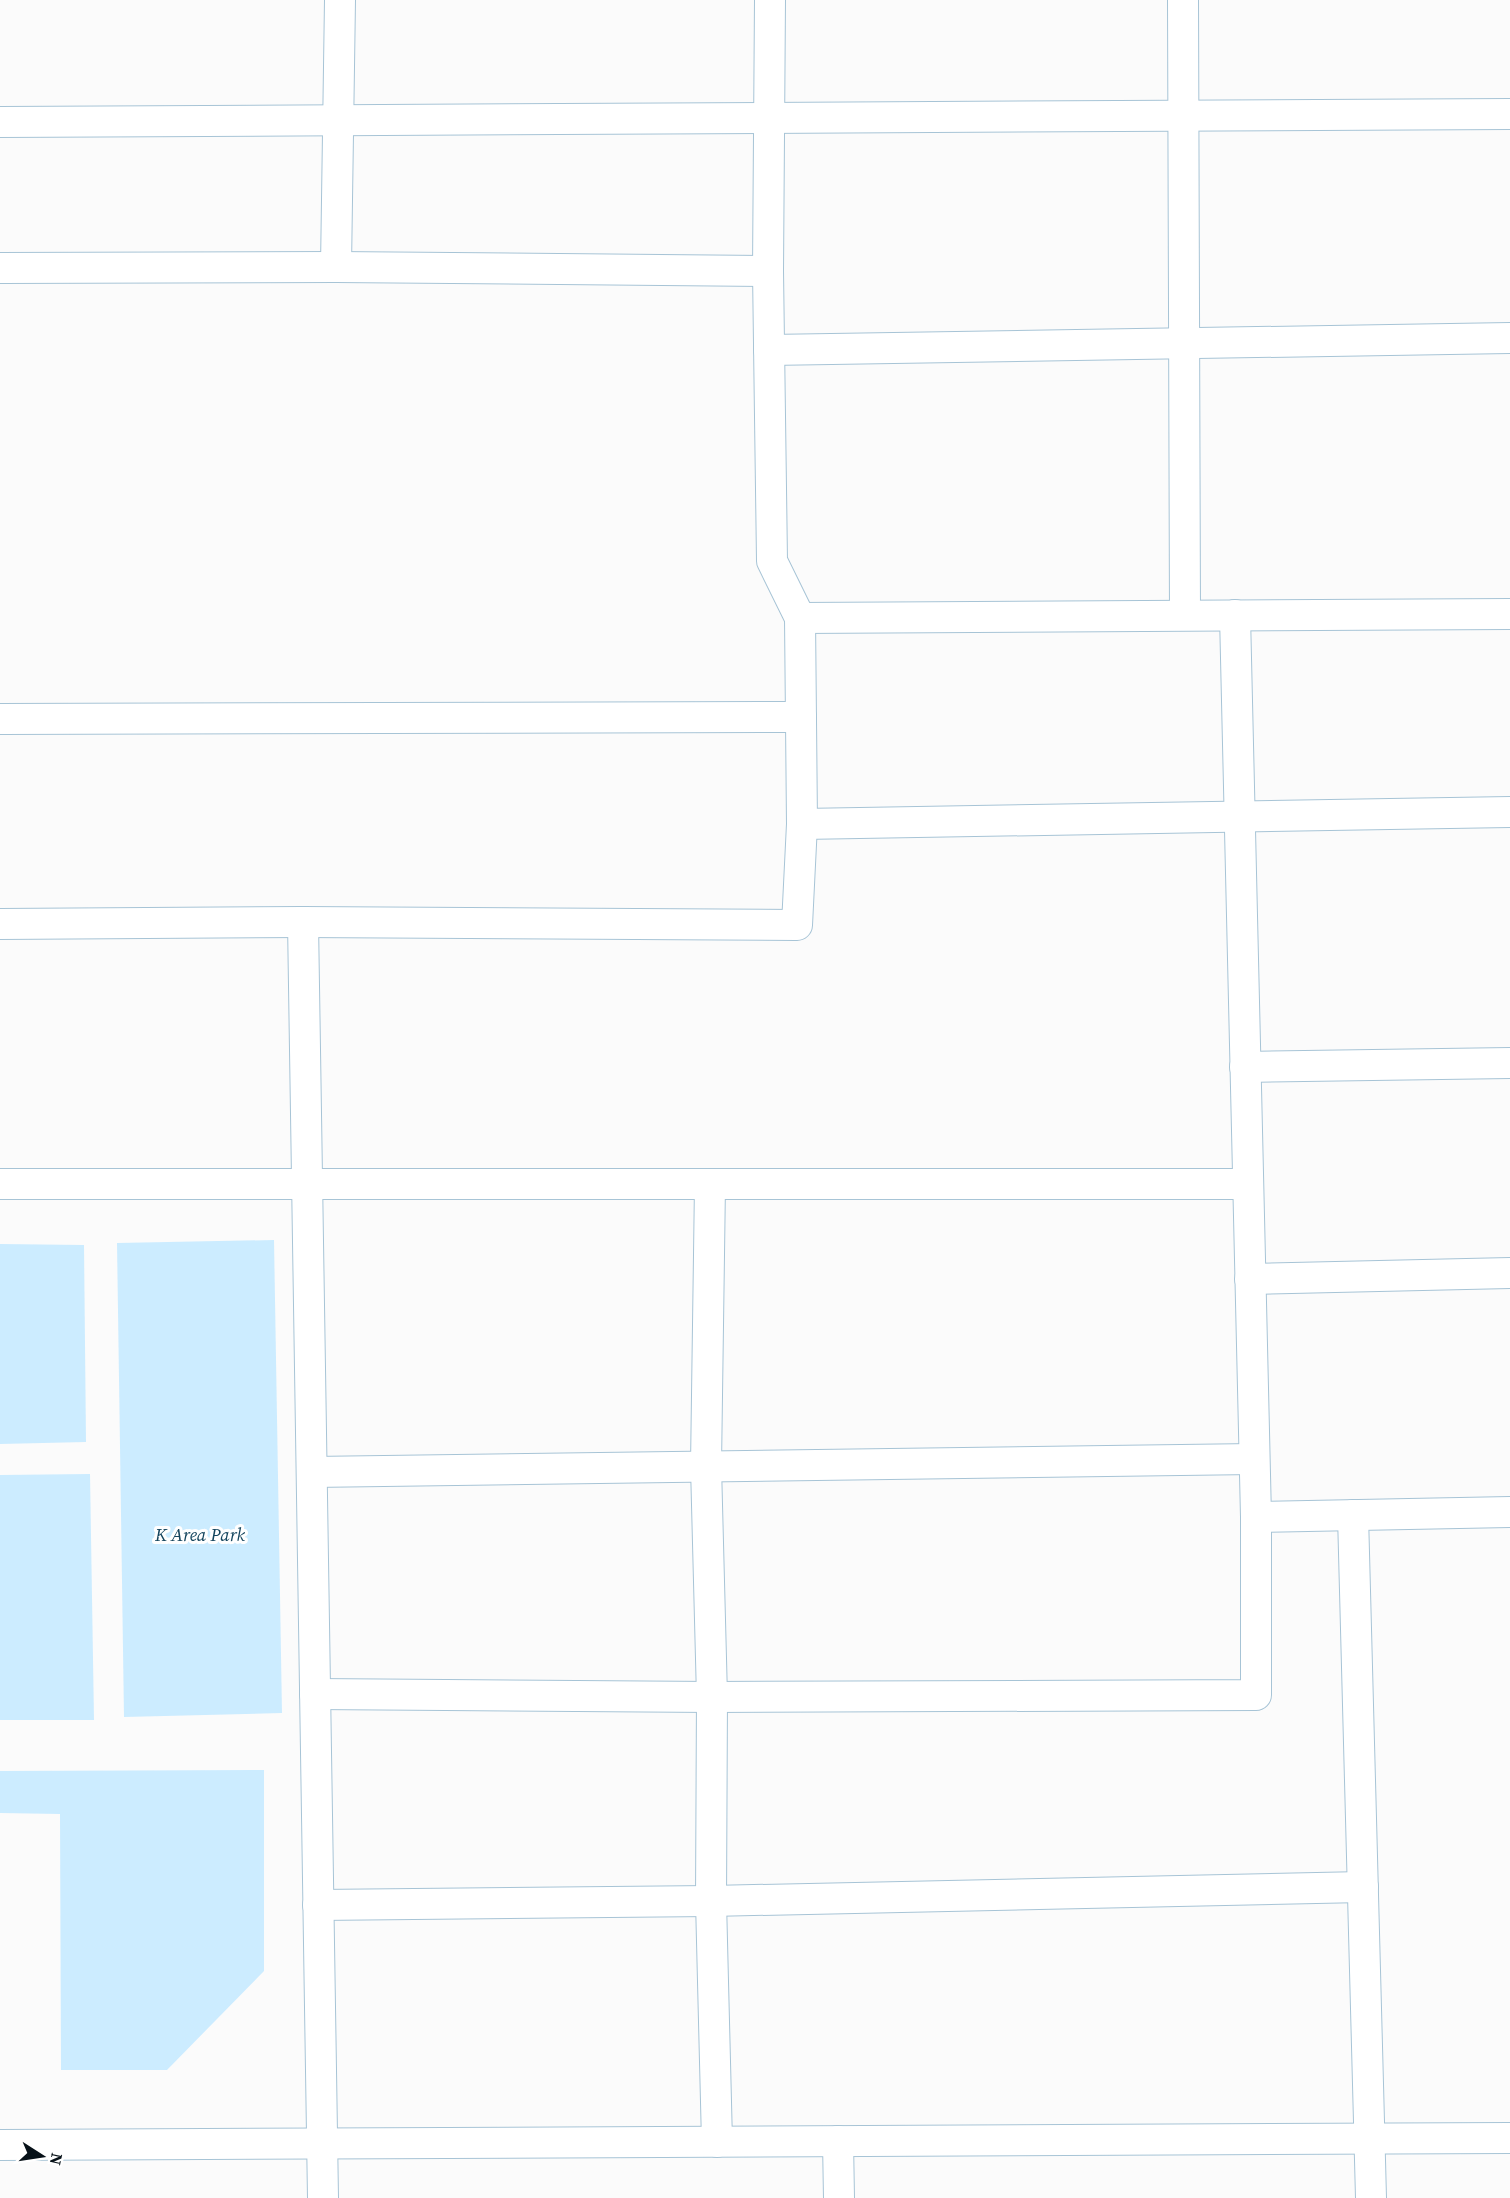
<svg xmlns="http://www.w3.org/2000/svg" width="1510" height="2198" viewBox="0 0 1510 2198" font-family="'Source Serif 4',serif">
  <rect width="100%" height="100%" fill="#fbfbfb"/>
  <g fill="#ccecff">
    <path d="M 274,1240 L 282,1713 L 124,1717 L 117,1243 Z"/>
    <path d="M 0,1244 L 84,1245 L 86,1442 L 0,1444 Z"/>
    <path d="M 90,1474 L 94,1720 L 0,1720 L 0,1475 Z"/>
    <path d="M 264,1770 L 264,1971 L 167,2070 L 61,2070 L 60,1814 L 0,1813 L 0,1771 Z"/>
  </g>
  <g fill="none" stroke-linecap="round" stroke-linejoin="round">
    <g stroke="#a7c4d6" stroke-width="32">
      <g id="minor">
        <path d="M 1183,0 L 1185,615"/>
        <path d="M 0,122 L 1510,114"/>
        <path d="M 336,267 L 340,0"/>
        <path d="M 0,268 L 336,267 L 768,271"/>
        <path d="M 769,350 L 1510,338"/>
        <path d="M 800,618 L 1510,614"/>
        <path d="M 0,719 L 801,717"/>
        <path d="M 802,824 L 1510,812"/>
        <path d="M 303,922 L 323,2198"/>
        <path d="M 0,924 L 303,922 L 797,925 L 802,824 L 800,618 L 772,561 L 768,271 L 770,0"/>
        <path d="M 1245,1067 L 1510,1063"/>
        <path d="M 0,1184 L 1248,1184"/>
        <path d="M 710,1184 L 706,1466 L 712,1697 L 711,1901 L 717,2142"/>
        <path d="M 1250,1279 L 1510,1273"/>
        <path d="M 312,1472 L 1254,1459"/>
        <path d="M 1353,1515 L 1371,2198"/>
        <path d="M 1256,1517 L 1510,1512"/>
        <path d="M 315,1694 L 712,1697 L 1256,1695 L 1256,1517 L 1235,615"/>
        <path d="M 318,1905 L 711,1901 L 1363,1887"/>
        <path d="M 838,2141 L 839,2198"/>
        <path d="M 0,2145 L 1510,2138"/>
      </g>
    </g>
    <use href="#minor" stroke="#fff" stroke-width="30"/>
  </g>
  <g text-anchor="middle" stroke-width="6" stroke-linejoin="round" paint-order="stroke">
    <g font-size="18" font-style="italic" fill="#14455e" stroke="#fff">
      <text x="200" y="1541">K Area Park</text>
    </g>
  </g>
  <g transform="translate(42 2156) rotate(102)" stroke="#ffffff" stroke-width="4.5" paint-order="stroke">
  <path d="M0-4.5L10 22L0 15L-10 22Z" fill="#071118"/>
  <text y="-9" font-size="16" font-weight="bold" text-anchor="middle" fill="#071118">N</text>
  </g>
</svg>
